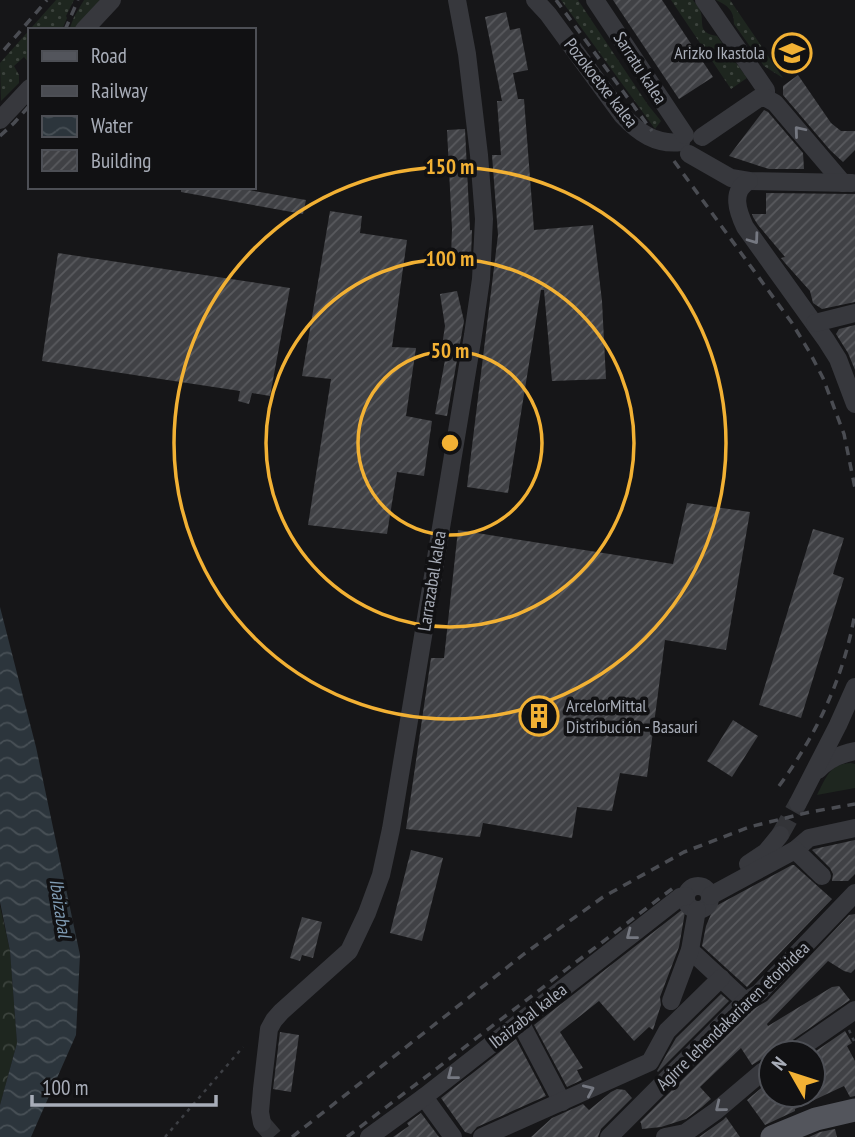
<svg xmlns="http://www.w3.org/2000/svg" width="855" height="1137" viewBox="0 0 855 1137" font-family="'PT Sans Narrow',sans-serif">
  <defs>
    <pattern id="grass-dots" width="8" height="8" patternUnits="userSpaceOnUse" patternTransform="scale(1.75)"><rect width="8" height="8" fill="#1e261f"/><path d="M2 2h.1M6 6h.1" fill="none" stroke="#3c433d" stroke-width="1.8" stroke-linecap="round"/></pattern>
    <pattern id="forest-crowns" width="20" height="18" patternUnits="userSpaceOnUse" patternTransform="scale(1.75)"><rect width="20" height="18" fill="#1e261f"/><path d="M2 6a3 3 0 1 1 6 0M12 15a3 3 0 1 1 6 0" fill="none" stroke="#3c433d"/></pattern>
    <pattern id="water-waves" width="16" height="10" patternUnits="userSpaceOnUse" patternTransform="scale(1.75)"><rect width="16" height="10" fill="#2c353c"/><path d="M0 5q4-4 8 0t8 0" fill="none" stroke="#485056"/></pattern>
    <pattern id="building-hatch" width="6" height="6" patternUnits="userSpaceOnUse" patternTransform="scale(1.75)"><rect width="6" height="6" fill="#404145"/><path d="M-1 1l2-2M0 6l6-6M5 7l2-2" fill="none" stroke="#595a5e"/></pattern>
  </defs>
  <rect width="100%" height="100%" fill="#161618"/>
  <g fill="url(#grass-dots)">
    <path d="M 56,0 L 74,0 L 66,16 L 67,18 L 62,30 L 30,30 L 30,64 L 24,57 L 14,66 L 19,75 L 19,83 L 1,101 L 0,63 Z"/>
    <path d="M 84,0 L 100,0 L 73,30 L 69,30 L 74,17 Z"/>
    <path d="M 561,0 L 578,0 L 648,105 L 661,121 L 655,129 Z"/>
    <path d="M 671,0 L 693,0 C 695,3 698,6 700,10 C 705,22 696,33 717,36 L 747,78 L 731,89 Z"/>
    <path d="M 716,0 L 730,0 L 783,78 L 764,66 L 734,24 C 734,10 727,5 716,0 Z"/>
  </g>
  <path fill="url(#forest-crowns)" d="M 0,906 L 10,951 L 17,1043 L 0,1105 Z"/>
  <path fill="#1e261f" d="M 851,763 L 855,764 L 855,788 L 817,795 C 826,778 829,764 851,763 Z"/>
  <path fill="url(#water-waves)" d="M 0,607 L 36,747 L 80,955 L 76,1035 L 31,1137 L 0,1137 L 0,1105 L 17,1043 L 10,951 L 0,902 Z"/>
  <g fill="url(#building-hatch)">
    <path d="M 613,0 L 662,0 L 713,77 L 679,99 Z"/>
    <path d="M 506,12 L 510,30 L 520,28 L 528,70 L 513,73 L 518,99 L 524,99 L 534,230 L 593,225 L 602,301 L 606,379 L 552,381 L 544,290 L 541,290 L 508,493 L 467,487 L 498,235 L 492,155 L 501,155 L 497,101 L 502,101 L 485,17 Z"/>
    <path d="M 798,75 L 831,123 L 841,131 L 855,131 L 855,150 L 843,162 L 830,150 L 783,95 L 783,86 Z"/>
    <path d="M 764,110 L 768,112 L 803,153 L 804,169 L 769,169 L 729,156 Z"/>
    <path d="M 465,129 L 470,230 L 472,230 L 471,258 L 451,258 L 452,229 L 447,130 Z"/>
    <path d="M 181,187 L 231,187 L 306,200 L 303,214 L 181,192 Z"/>
    <path d="M 766,193 L 855,194 L 855,302 L 822,309 L 813,303 L 810,291 L 785,263 L 781,258 L 785,257 L 758,225 L 753,217 L 752,214 L 766,214 Z"/>
    <path d="M 330,211 L 362,216 L 360,233 L 407,240 L 392,347 L 416,348 L 406,416 L 432,421 L 424,476 L 397,472 L 387,534 L 308,525 L 331,379 L 302,376 Z"/>
    <path d="M 58,253 L 290,288 L 270,396 L 252,393 L 249,404 L 238,401 L 240,391 L 42,361 Z"/>
    <path d="M 457,291 L 464,321 L 447,416 L 435,414 L 445,360 L 440,359 L 445,326 L 440,294 Z"/>
    <path d="M 855,325 L 855,370 L 848,353 L 836,334 L 839,329 Z"/>
    <path d="M 687,503 L 750,512 L 726,650 L 665,640 L 647,777 L 620,773 L 612,811 L 577,807 L 572,838 L 483,823 L 480,837 L 406,829 L 431,658 L 444,658 L 458,530 L 673,564 Z"/>
    <path d="M 813,529 L 844,538 L 833,574 L 844,578 L 801,718 L 759,705 Z"/>
    <path d="M 733,720 L 758,736 L 732,777 L 707,761 Z"/>
    <path d="M 855,840 L 855,874 L 848,881 L 832,881 L 833,874 L 830,868 L 812,850 L 814,849 Z"/>
    <path d="M 411,850 L 443,858 L 422,941 L 390,933 Z"/>
    <path d="M 792,865 L 794,865 L 832,899 L 747,987 L 702,946 L 706,926 L 714,907 Z"/>
    <path d="M 683,909 L 685,912 L 679,947 L 660,997 L 661,1005 L 653,1030 L 649,1027 L 634,1041 L 599,1001 L 560,1032 L 583,1068 L 577,1070 L 582,1080 L 567,1087 L 534,1025 Z"/>
    <path d="M 855,914 L 855,969 L 851,973 L 844,971 L 828,961 L 767,1024 L 768,1026 L 832,987 L 839,986 L 850,1000 L 787,1044 L 783,1048 L 782,1053 L 771,1053 L 771,1056 L 765,1057 L 752,1065 L 741,1048 L 700,1087 L 711,1099 L 702,1107 L 686,1119 L 661,1127 L 642,1129 L 641,1123 L 640,1122 L 752,1010 L 767,1001 L 849,915 Z"/>
    <path d="M 302,917 L 322,922 L 313,958 L 302,955 L 300,961 L 290,958 Z"/>
    <path d="M 721,994 L 729,1001 L 658,1072 L 657,1071 L 676,1038 Z"/>
    <path d="M 845,1031 L 852,1043 L 847,1046 L 855,1061 L 855,1096 L 850,1097 L 844,1086 L 795,1109 L 795,1111 L 765,1125 L 747,1100 L 771,1080 L 771,1095 L 813,1095 L 813,1053 Z"/>
    <path d="M 280,1032 L 299,1035 L 291,1092 L 273,1089 Z"/>
    <path d="M 516,1039 L 546,1096 L 477,1127 L 471,1134 L 465,1132 L 441,1098 Z"/>
    <path d="M 617,1089 L 625,1090 L 632,1098 L 601,1129 L 598,1137 L 531,1137 L 552,1118 L 583,1104 L 589,1110 L 611,1092 Z"/>
    <path d="M 421,1113 L 439,1137 L 393,1137 L 409,1126 L 407,1123 Z"/>
    <path d="M 726,1117 L 740,1137 L 699,1137 L 723,1120 Z"/>
    <path d="M 835,1129 L 837,1137 L 809,1137 L 820,1132 Z"/>
  </g>
  <g fill="none" stroke-linecap="round" stroke-linejoin="round">
    <g stroke="#333438" stroke-width="18" stroke-dasharray="18 9" stroke-linecap="butt">
      <path d="M 780,835 L 798,803"/>
      <path d="M 262,1123 L 274,1137"/>
    </g>
    <g stroke="#3d3f44" stroke-width="2.5" stroke-dasharray="3.5 5" stroke-linecap="butt">
      <path d="M 849,1030 L 855,1043"/>
      <path d="M 165,1137 L 243,1047"/>
    </g>
    <g stroke="#37383d" stroke-width="18">
      <path d="M 535,0 L 548,14 L 622,115 C 639,133 656,145 681,142"/>
      <path d="M 595,0 L 685,135"/>
      <path d="M 704,0 L 766,90 L 766,98"/>
      <path d="M 84,30 L 112,0"/>
      <path d="M 0,120 L 30,88"/>
      <path d="M 702,137 L 759,98 L 766,98 L 775,103 L 843,183"/>
      <path d="M 689,154 L 731,178 L 749,181 L 852,183"/>
      <path d="M 749,181 C 730,191 738,212 745,227 L 826,340 L 838,359 L 855,404"/>
      <path d="M 815,323 L 855,313"/>
      <path d="M 818,770 C 828,759 840,754 855,751"/>
      <path d="M 798,803 L 838,725 L 855,687"/>
      <path d="M 795,850 L 809,838 L 855,828"/>
      <path d="M 748,864 L 766,852 L 780,835"/>
      <circle cx="698" cy="898" r="12"/>
      <path d="M 710,896 L 795,850 L 822,876"/>
      <path d="M 690,950 L 745,1001"/>
      <path d="M 671,1001 L 690,950 L 697,910"/>
      <path d="M 520,1022 L 562,1102"/>
      <path d="M 793,1053 L 855,1010"/>
      <path d="M 424,1097 L 453,1137"/>
      <path d="M 262,1123 L 260,1112 L 262,1089 L 269,1029 L 274,1020 L 281,1012 L 349,951 L 367,913 L 381,875 L 391,829 L 473,335 L 481,279 L 484,219 L 479,155 L 467,54 L 457,0"/>
      <path d="M 369,1137 L 424,1097 L 680,897 L 686,896"/>
      <path d="M 482,1137 L 650,1062 L 667,1031 L 721,978"/>
      <path d="M 609,1137 L 745,1001 L 759,993 L 855,893"/>
      <path d="M 665,1137 L 685,1133 L 716,1111 L 762,1072 L 771,1067"/>
    </g>
    <path stroke="#53555c" stroke-width="23" d="M 772,1137 L 816,1119 L 855,1110"/>
    <g stroke="#4a4c52" stroke-width="3.5" stroke-dasharray="9 7" stroke-linecap="butt">
      <path d="M 556,0 L 652,131"/>
      <path d="M 65,30 L 78,0"/>
      <path d="M 4,50 L 47,0"/>
      <path d="M 0,136 L 14,123 L 30,105"/>
      <path d="M 674,161 L 792,323 L 810,353 L 823,378 L 844,434 L 855,488"/>
      <path d="M 779,786 C 817,734 844,677 855,613"/>
      <path d="M 292,1137 L 524,954 L 603,897 L 684,852 L 749,827 L 810,812 L 855,804"/>
      <path d="M 347,1137 L 677,885"/>
    </g>
  </g>
  <defs><path id="oneway-chevron" d="M-2-3.5L2.5 0L-2 3.5" fill="none" stroke-width="1.6" stroke-linecap="round" stroke-linejoin="round" transform="scale(1.75)"/></defs>
  <g stroke="#757881">
    <use href="#oneway-chevron" transform="translate(799 131) rotate(-130)"/>
    <use href="#oneway-chevron" transform="translate(754 239) rotate(54)"/>
    <use href="#oneway-chevron" transform="translate(631 935) rotate(142)"/>
    <use href="#oneway-chevron" transform="translate(452 1075) rotate(142)"/>
    <use href="#oneway-chevron" transform="translate(589 1090) rotate(-24)"/>
    <use href="#oneway-chevron" transform="translate(720 1107) rotate(141)"/>
  </g>
  <g fill="none" stroke="#f2b134" stroke-width="3.5">
    <circle cx="450" cy="443" r="92"/>
    <circle cx="450" cy="443" r="184"/>
    <circle cx="450" cy="443" r="276"/>
  </g>
  <defs>
    <g id="school-ring" transform="scale(2.0125)"><circle r="9.5" fill="#111113" stroke="#f2b134" stroke-width="1.5"/><path d="M0-5L7-2L0 1L-7-2ZM-4 1L0 2.5L4 1V4Q0 6-4 4Z" fill="#f2b134"/></g>
    <g id="building-ring" transform="scale(2.0125)"><circle r="9.5" fill="#111113" stroke="#f2b134" stroke-width="1.5"/><path d="M-4-6H4V6H1V3H-1V6H-4ZM-2.5-4.3h1.7v1.8h-1.7ZM.8-4.3h1.7v1.8H.8ZM-2.5-1h1.7V.8h-1.7ZM.8-1h1.7V.8H.8Z" fill="#f2b134"/></g>
  </defs>
  <g fill-rule="evenodd">
    <use href="#school-ring" x="792" y="53"/>
    <use href="#building-ring" x="539" y="716"/>
  </g>
  <g text-anchor="middle" stroke-width="7" stroke-linejoin="round" paint-order="stroke">
    <g font-size="18" fill="#a8adb8" stroke="#111113" text-anchor="end">
      <text x="765" y="59">Arizko Ikastola</text>
      <text x="566" y="712" text-anchor="start">ArcelorMittal<tspan x="566" dy="21">Distribución - Basauri</tspan></text>
    </g>
    <g font-size="18" fill="#a8adb8" stroke="#111113">
      <text transform="translate(640 68) rotate(57)" y="6">Sarratu kalea</text>
      <text transform="translate(601 83) rotate(52)" y="6">Pozokoetxe kalea</text>
      <text transform="translate(432 581) rotate(-81)" y="6">Larrazabal kalea</text>
      <text transform="translate(528 1016) rotate(-38)" y="6">Ibaizabal kalea</text>
      <text transform="translate(733 1016) rotate(-44)" y="6">Agirre lehendakariaren etorbidea</text>
    </g>
    <g font-size="19" font-style="italic" fill="#7f9bb3" stroke="#111113">
      <text transform="translate(61 908) rotate(81)" y="7">Ibaizabal</text>
    </g>
  </g>
  <circle cx="450" cy="443" r="10" fill="#f2b134" stroke="#111113" stroke-width="3.5"/>
  <g font-size="21" text-anchor="middle" font-weight="bold" fill="#f2b134" stroke="#111113" stroke-width="7" stroke-linejoin="round" paint-order="stroke">
    <text x="450" y="174">150 m</text>
    <text x="450" y="266">100 m</text>
    <text x="450" y="358">50 m</text>
  </g>
  <rect x="28" y="28" width="228" height="161" fill="#111113" stroke="#4d4f55" stroke-width="2"/>
  <rect x="42" y="51" width="35" height="10" fill="#53555c" stroke="#4d4f55" stroke-width="2"/>
  <text x="91" y="63" font-size="21" fill="#a8adb8">Road</text>
  <rect x="42" y="86" width="35" height="10" fill="#4a4c52" stroke="#4d4f55" stroke-width="2"/>
  <text x="91" y="98" font-size="21" fill="#a8adb8">Railway</text>
  <rect x="42" y="116" width="35" height="21" fill="url(#water-waves)" stroke="#4d4f55" stroke-width="2"/>
  <text x="91" y="133" font-size="21" fill="#a8adb8">Water</text>
  <rect x="42" y="150" width="35" height="21" fill="url(#building-hatch)" stroke="#4d4f55" stroke-width="2"/>
  <text x="91" y="168" font-size="21" fill="#a8adb8">Building</text>
  <g transform="translate(792 1074) rotate(309)"><circle r="33" fill="#111113" stroke="#4d4f55" stroke-width="2"/>
  <path d="M0-5L12 26L0 18L-12 26Z" fill="#f2b134"/>
  <text y="-10" font-size="19" font-weight="bold" text-anchor="middle" fill="#a8adb8">N</text>
  </g>
  <path d="M32 1095v10h184v-10" fill="none" stroke="#a8adb8" stroke-width="3.5"/>
  <text x="42" y="1095" font-size="21" fill="#a8adb8" stroke="#111113" stroke-width="5" paint-order="stroke">100 m</text>
</svg>
